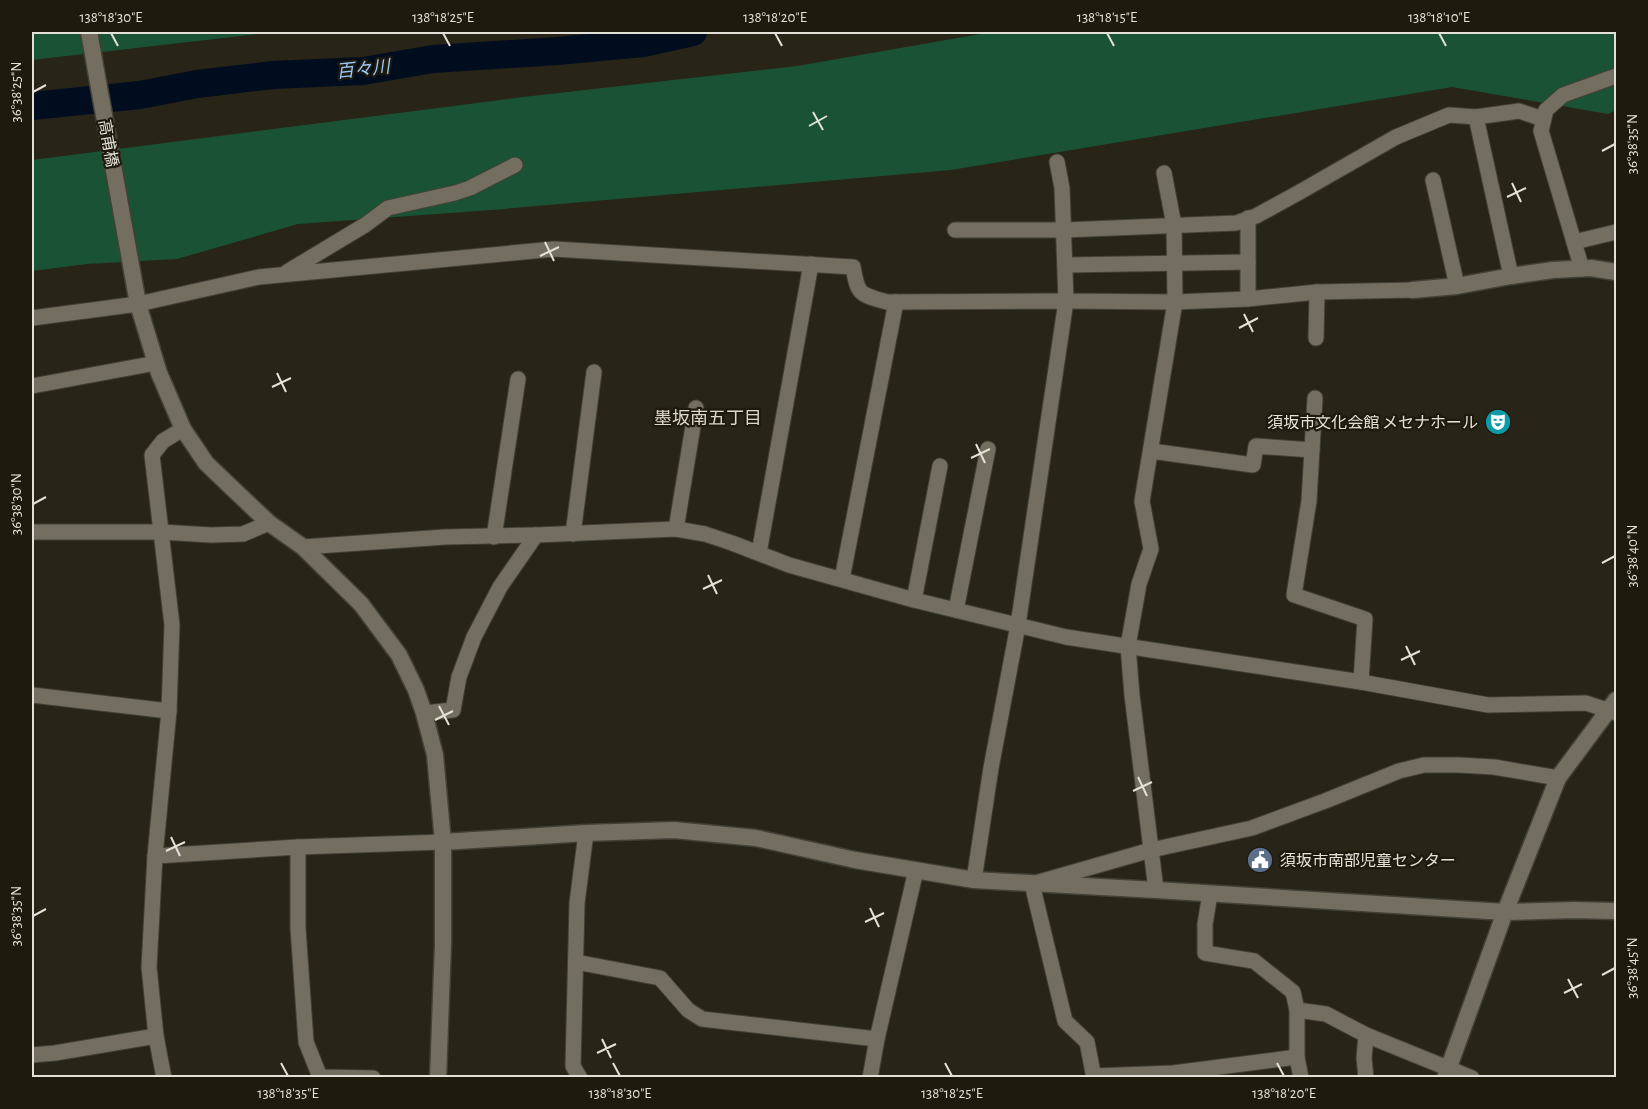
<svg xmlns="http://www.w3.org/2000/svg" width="1648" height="1109" viewBox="0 0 1648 1109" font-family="'Alegreya Sans','Noto Sans JP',sans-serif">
  <rect width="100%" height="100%" fill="#282417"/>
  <g fill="#1a5235">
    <path d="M 32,32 L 275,32 L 32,60 Z"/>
    <path d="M 992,32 L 1616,32 L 1616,110 L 1608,114 L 1452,87 L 951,170 L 492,210 L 298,224 L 177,259 L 87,264 L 32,271 L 32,160 L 523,97 L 797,66 Z"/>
  </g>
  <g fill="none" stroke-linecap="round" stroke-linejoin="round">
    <path stroke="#000d1f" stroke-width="28" d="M 32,106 L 140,95 L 197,84 L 273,75 L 363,71 L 433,59 L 558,51 L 643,43 L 693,32"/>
    <g stroke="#434036" stroke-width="17">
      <g id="minor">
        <path d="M 1476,117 L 1519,111 L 1543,119"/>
        <path d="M 1057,162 L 1062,188 L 1066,301 L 1175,302 L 1248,299 L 1317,292 L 1413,290"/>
        <path d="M 1433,180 L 1457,286"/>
        <path d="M 955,230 L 1064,230 L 1236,223 L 1256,216 L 1298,193 L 1396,137 L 1449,115 L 1476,117 L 1511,276"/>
        <path d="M 1574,242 L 1616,232"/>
        <path d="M 1065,265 L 1248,262"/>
        <path d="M 1582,269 L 1541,131 L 1546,110 L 1563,95 L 1616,76"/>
        <path d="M 287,272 L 365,225 L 388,208 L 455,193 L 470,188 L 515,165"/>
        <path d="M 1248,299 L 1248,218"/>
        <path d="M 32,318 L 138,304 L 259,277 L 554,249 L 853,267 C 858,295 859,294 887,302 L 1066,301 L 1018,625 L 991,768 L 974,880"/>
        <path d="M 1316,338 L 1317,292"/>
        <path d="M 32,386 L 156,363"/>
        <path d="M 1315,398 L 1309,501 L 1294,595 L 1365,619 L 1361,682"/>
        <path d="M 1151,451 L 1253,465 L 1256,446 L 1312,450"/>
        <path d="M 676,529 L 696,408"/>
        <path d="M 32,532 L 161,532 L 211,535 L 243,534 L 269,523"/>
        <path d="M 573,534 L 594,372"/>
        <path d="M 494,537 L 518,379"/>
        <path d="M 303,547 L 445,537 L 536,535 L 676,529 L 705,534 L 732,543 L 789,565 L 914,600 L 1066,637 L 1361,682 L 1488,705 L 1586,703 L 1616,713"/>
        <path d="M 759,553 L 811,264"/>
        <path d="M 842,579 L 896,302"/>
        <path d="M 914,600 L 940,466"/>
        <path d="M 956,610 L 988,449"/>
        <path d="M 32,695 L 169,711"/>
        <path d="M 424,713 L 453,710 L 459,677 L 474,637 L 500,587 L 536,535"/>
        <path d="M 298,847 L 298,928 L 306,1042 L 320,1077 L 373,1078"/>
        <path d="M 155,856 L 298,847 L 443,842"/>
        <path d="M 1156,890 L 1132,695 L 1128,646 L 1139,584 L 1151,549 L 1142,501 L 1175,302 L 1174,225 L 1164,173"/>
        <path d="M 1210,894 L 1205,924 L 1205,953 L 1254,961 L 1293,992 L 1297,1010 L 1297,1057 L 1301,1078"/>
        <path d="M 576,962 L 660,978 L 688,1010 L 702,1019 L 877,1039"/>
        <path d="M 1297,1010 L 1326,1014 L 1366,1035 L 1472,1078"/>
        <path d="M 32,1055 L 55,1053 L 156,1036"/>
        <path d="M 1094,1076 L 1173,1073 L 1297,1057"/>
        <path d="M 164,1078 L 156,1036 L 149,967 L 155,856 L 169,711 L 172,625 L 152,455 L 163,441 L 183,429"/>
        <path d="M 580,1078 L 573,1066 L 577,903 L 586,833"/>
        <path d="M 870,1078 L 877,1039 L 916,870"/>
        <path d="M 1094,1078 L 1087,1042 L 1065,1021 L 1032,884 L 1151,850 L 1252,828 L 1325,801 L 1399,771 L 1424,765 L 1459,765 L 1494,767 L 1558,778"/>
        <path d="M 1366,1078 L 1364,1058 L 1366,1035"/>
      </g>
    </g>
    <g stroke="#434036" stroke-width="19">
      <g id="tertiary">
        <path d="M 89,32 L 138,304 L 159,373 L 183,429 L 206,463 L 231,487 L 269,523 L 303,547 L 361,604 L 399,655 L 416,690 L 424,713 L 435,755 L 443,842 L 443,944 L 438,1078"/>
        <path d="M 1413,290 L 1457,286 L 1511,276 L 1553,270 L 1591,268 L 1616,272"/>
        <path d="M 443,842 L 586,833 L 674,830 L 756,838 L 855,860 L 974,880 L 1156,890 L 1505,912 L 1558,778 L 1616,700"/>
        <path d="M 1445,1078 L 1505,912 L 1574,910 L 1616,911"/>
      </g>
    </g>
    <use href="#minor" stroke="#746e60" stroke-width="15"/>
    <use href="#tertiary" stroke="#746e60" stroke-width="16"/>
  </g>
  <path fill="none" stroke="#e3e0d8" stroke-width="2" d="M 111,33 L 118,46M 443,33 L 450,46M 775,33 L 782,46M 1107,33 L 1114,46M 1439,33 L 1446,46M 33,92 L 46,85M 813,112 L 823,130M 809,126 L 827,116M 1602,151 L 1615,144M 1512,183 L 1521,202M 1507,197 L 1526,188M 545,242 L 554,261M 540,256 L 559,247M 1244,314 L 1253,332M 1239,328 L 1258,318M 277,373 L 286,392M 272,387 L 291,378M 976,444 L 985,463M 971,458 L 990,449M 33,504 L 46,497M 1602,563 L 1615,556M 708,575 L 717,594M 703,589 L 722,580M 1406,646 L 1415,665M 1401,660 L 1420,651M 439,706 L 449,725M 435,720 L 453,711M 1138,777 L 1147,796M 1133,791 L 1152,782M 171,837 L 180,856M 166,851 L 185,842M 870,908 L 879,927M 33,916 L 46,909M 865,922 L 884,913M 1602,975 L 1615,968M 1568,979 L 1578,998M 1564,993 L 1582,984M 602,1039 L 611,1058M 597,1053 L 616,1044M 281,1063 L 288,1076M 613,1063 L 620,1076M 945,1063 L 952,1076M 1277,1063 L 1284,1076"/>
  <defs>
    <g id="theatre-disc" transform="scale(1.35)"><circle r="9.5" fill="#0f9aa8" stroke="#1f1a0e"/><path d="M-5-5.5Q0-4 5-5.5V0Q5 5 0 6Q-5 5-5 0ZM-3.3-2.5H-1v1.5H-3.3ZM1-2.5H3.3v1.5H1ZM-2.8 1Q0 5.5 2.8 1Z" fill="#fff"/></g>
    <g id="civic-disc" transform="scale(1.35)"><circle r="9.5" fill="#5c6f8a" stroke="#1f1a0e"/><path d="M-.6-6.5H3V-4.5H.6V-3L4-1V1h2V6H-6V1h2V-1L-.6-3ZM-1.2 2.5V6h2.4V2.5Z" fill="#fff"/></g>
  </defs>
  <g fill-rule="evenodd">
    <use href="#theatre-disc" x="1498" y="422"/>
    <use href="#civic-disc" x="1260" y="860"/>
  </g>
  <g text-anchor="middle" stroke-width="4.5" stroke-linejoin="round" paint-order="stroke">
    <g font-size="16" fill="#e3e0d8" stroke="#1f1a0e">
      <text transform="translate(109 143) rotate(80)" y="6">高甫橋</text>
    </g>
    <g font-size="16" fill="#e3e0d8" stroke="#1f1a0e" text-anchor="end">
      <text x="1478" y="428">須坂市文化会館 メセナホール</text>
      <text x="1280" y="866" text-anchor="start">須坂市南部児童センター</text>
    </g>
    <g font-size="18" font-style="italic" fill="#97c7f9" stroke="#1f1a0e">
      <text transform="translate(363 69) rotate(-6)" y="6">百々川</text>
    </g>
    <g font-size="18" fill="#ded8c8" stroke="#1f1a0e">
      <text x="708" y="424">墨坂南五丁目</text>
    </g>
  </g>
  <rect width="1648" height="1109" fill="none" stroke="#1f1a0e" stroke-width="66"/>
  <rect x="33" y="33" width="1582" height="1043" fill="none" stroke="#e3e0d8" stroke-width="2"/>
  <g font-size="15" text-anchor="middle" fill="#e3e0d8">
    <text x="111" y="22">138°18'30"E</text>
    <text x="443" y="22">138°18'25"E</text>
    <text x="775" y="22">138°18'20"E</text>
    <text x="1107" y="22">138°18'15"E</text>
    <text x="1439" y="22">138°18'10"E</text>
    <text transform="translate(16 92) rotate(-90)" y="5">36°38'25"N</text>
    <text transform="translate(1632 144) rotate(-90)" y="5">36°38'35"N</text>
    <text transform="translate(16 504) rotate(-90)" y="5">36°38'30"N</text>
    <text transform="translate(1632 556) rotate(-90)" y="5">36°38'40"N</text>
    <text transform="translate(16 916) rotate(-90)" y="5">36°38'35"N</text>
    <text transform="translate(1632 968) rotate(-90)" y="5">36°38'45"N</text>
    <text x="288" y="1098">138°18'35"E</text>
    <text x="620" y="1098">138°18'30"E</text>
    <text x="952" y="1098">138°18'25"E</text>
    <text x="1284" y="1098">138°18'20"E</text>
  </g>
</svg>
